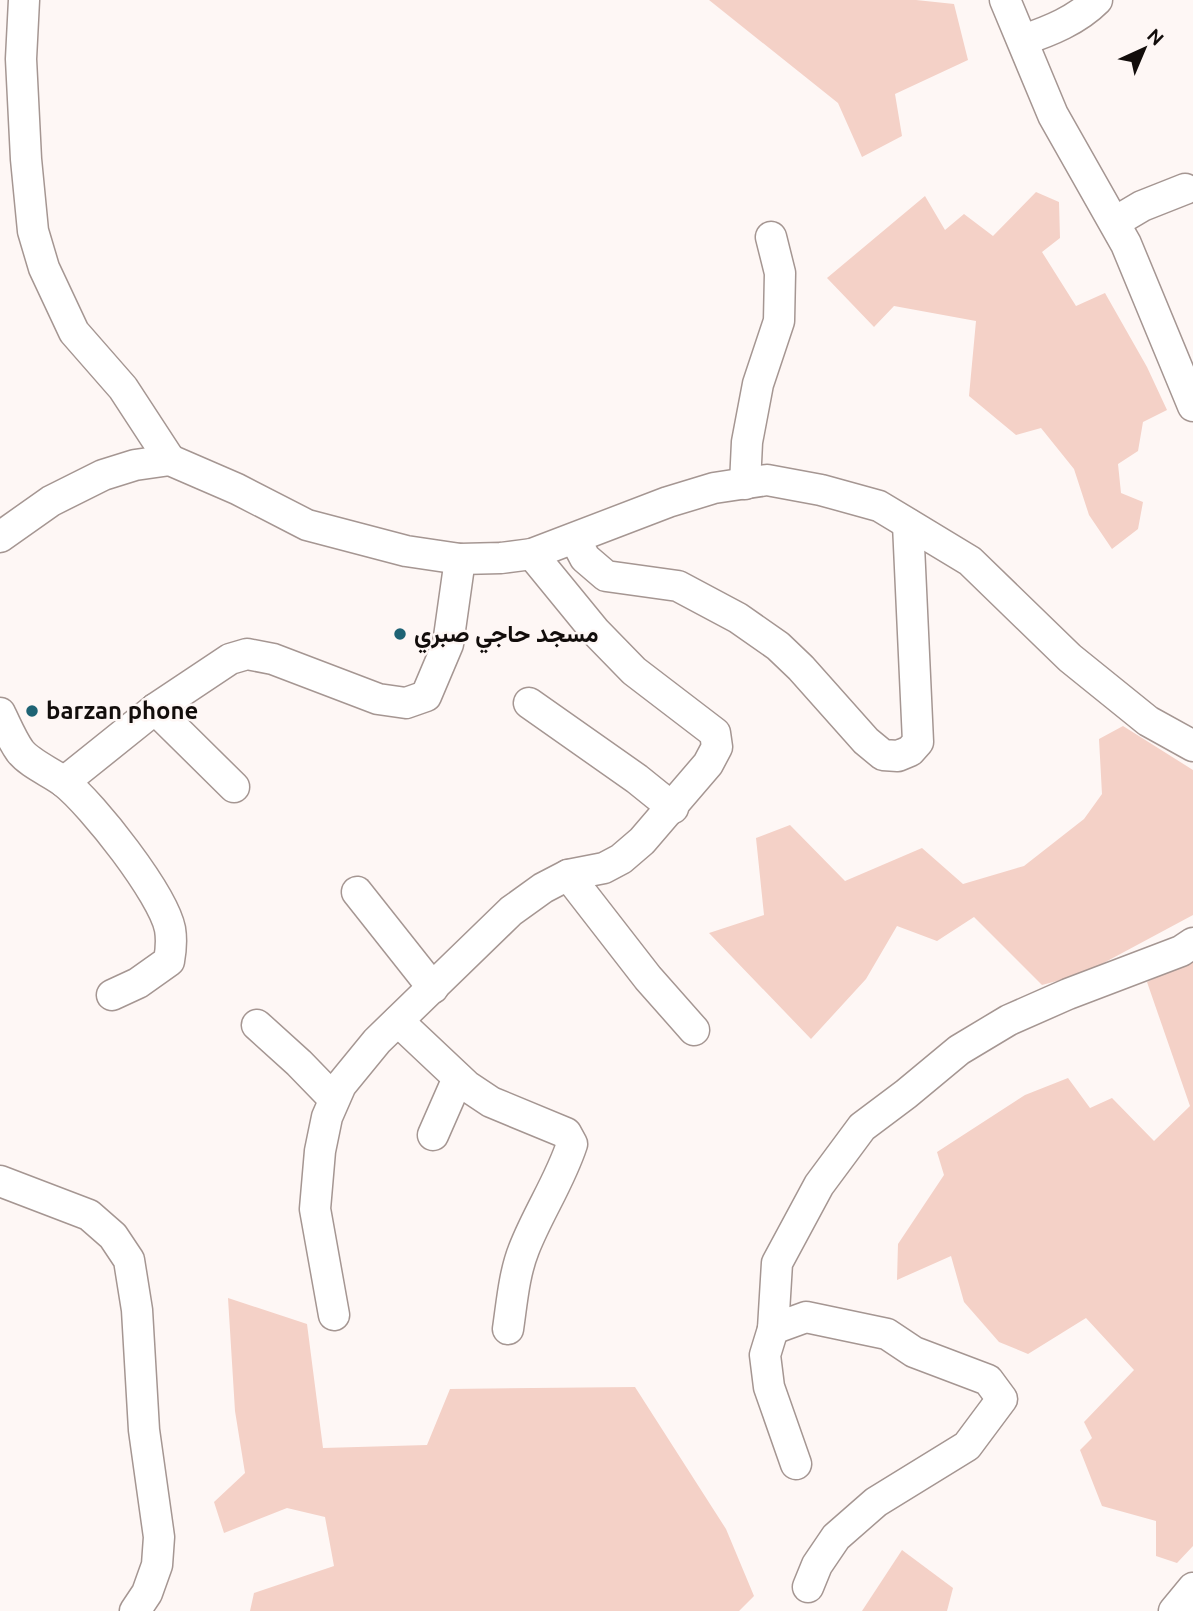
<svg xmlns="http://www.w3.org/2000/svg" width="1193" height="1611" viewBox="0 0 1193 1611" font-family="Ubuntu,Vazirmatn,sans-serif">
  <rect width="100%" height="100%" fill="#fef7f5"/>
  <g fill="#f4d1c7">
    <path d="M 709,0 L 916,0 L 954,4 L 968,60 L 895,94 L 902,136 L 862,157 L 838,103 Z"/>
    <path d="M 1036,192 L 1059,202 L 1060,238 L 1042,252 L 1076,306 L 1105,293 L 1147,367 L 1167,410 L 1143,422 L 1138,451 L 1118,464 L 1121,493 L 1143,502 L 1138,529 L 1112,549 L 1089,515 L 1074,469 L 1041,428 L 1016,435 L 969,396 L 976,321 L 894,306 L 874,327 L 827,278 L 925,196 L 945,230 L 964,214 L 993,236 Z"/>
    <path d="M 1123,726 L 1193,770 L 1193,915 L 1083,974 L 1042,985 L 974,917 L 937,941 L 897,926 L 866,979 L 811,1039 L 709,933 L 764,915 L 756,838 L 790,825 L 845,881 L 922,848 L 963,884 L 1024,866 L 1084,819 L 1102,794 L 1099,739 Z"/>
    <path d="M 1193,959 L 1193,1546 L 1177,1563 L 1156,1556 L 1156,1521 L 1102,1506 L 1080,1450 L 1092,1438 L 1084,1422 L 1134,1370 L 1086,1318 L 1028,1354 L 999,1342 L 964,1302 L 951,1256 L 897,1280 L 898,1244 L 944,1175 L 937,1152 L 1025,1095 L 1068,1078 L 1090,1108 L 1112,1098 L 1154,1141 L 1190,1106 L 1147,982 Z"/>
    <path d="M 228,1298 L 307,1324 L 323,1448 L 427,1445 L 450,1389 L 635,1387 L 726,1529 L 754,1596 L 739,1611 L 250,1611 L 254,1593 L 334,1566 L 325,1517 L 287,1508 L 224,1533 L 214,1502 L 245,1473 L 235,1411 Z"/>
    <path d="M 902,1550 L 953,1588 L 947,1611 L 862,1611 Z"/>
  </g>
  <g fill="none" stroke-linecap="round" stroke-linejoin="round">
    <g stroke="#a59692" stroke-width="33">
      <g id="street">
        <path d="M 24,0 L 21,59 L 26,159 L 33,231 L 44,268 L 74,332 L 123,388 L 170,460"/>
        <path d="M 1005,0 L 1053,115 L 1126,244 L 1193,406"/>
        <path d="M 1023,40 C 1050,31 1077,20 1097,0"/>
        <path d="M 1115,222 L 1142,206 L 1185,189"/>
        <path d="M 745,484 L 747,442 L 758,384 L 779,321 L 780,273 L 771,237"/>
        <path d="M 0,537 L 51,501 L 103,475 L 135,465 L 170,460 L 237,489 L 307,525 L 406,551 L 460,559 L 501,558 L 532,554 L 668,502 L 714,488 L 767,480 L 821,490 L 879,506 L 970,561 L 1070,658 L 1148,721 L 1193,746"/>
        <path d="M 575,539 L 585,558 L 606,576 L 678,586 L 738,618 L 778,646 L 801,668 L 866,741 L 883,755 L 898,756 L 910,751 L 918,742 L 908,524"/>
        <path d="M 529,703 L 637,779 L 673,808"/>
        <path d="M 155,709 L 234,787"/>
        <path d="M 0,713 C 6,725 12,740 20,751 C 30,764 51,772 64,782 C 93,805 163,894 170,929 C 172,941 171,950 169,961 L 138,983 L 112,995"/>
        <path d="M 64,782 L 155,709 L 230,659 L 247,654 L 273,659 L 378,699 L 406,703 L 426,696 L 448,644 L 460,559"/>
        <path d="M 568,875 L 648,978 L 694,1030"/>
        <path d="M 357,892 L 433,988"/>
        <path d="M 398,1021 L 467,1086 L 491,1102 L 566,1133 L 572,1144 C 560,1181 538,1213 524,1249 C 514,1274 512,1302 508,1329"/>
        <path d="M 257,1025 L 299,1063 L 333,1098"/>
        <path d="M 433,1135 L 458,1078"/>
        <path d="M 0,1181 L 89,1215 L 113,1236 L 129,1260 L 137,1310 L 144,1430 L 159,1537 L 157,1565 L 147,1593 L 135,1611"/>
        <path d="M 334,1315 L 315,1209 L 320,1151 L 327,1117 L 341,1085 L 377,1041 L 511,911 L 543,888 L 568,875 L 604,868 L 621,859 L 642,841 L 708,764 L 717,747 L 715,733 L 634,671 L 595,631 L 532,554"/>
        <path d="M 773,1329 L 765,1355 L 769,1387 L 796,1464"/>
        <path d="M 808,1587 L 817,1565 L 836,1537 L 876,1502 L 967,1446 L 1002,1399 L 988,1380 L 914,1352 L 887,1334 L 806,1317 L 773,1329 L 777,1263 L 819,1185 L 862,1127 L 906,1094 L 959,1050 L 1009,1020 L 1068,994 L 1181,951 L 1193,943"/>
        <path d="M 1174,1611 L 1193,1588"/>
      </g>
    </g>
    <use href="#street" stroke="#fff" stroke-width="30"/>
  </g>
  <g fill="#1e6374" stroke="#fef7f5" stroke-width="2.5">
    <circle cx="400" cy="634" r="7"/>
    <circle cx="32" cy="711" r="7"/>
  </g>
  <g text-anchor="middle" stroke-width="5" stroke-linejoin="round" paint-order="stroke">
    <g font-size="24" font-weight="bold" fill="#120d0b" stroke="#fef7f5" text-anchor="start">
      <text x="414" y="642">مسجد حاجي صبري</text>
      <text x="46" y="719">barzan phone</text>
    </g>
  </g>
  <g transform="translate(1144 49) rotate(44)" stroke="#fef7f5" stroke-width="5" paint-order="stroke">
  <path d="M0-5L12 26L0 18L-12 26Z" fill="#120d0b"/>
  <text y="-10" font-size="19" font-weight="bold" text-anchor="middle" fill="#120d0b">N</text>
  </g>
</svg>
